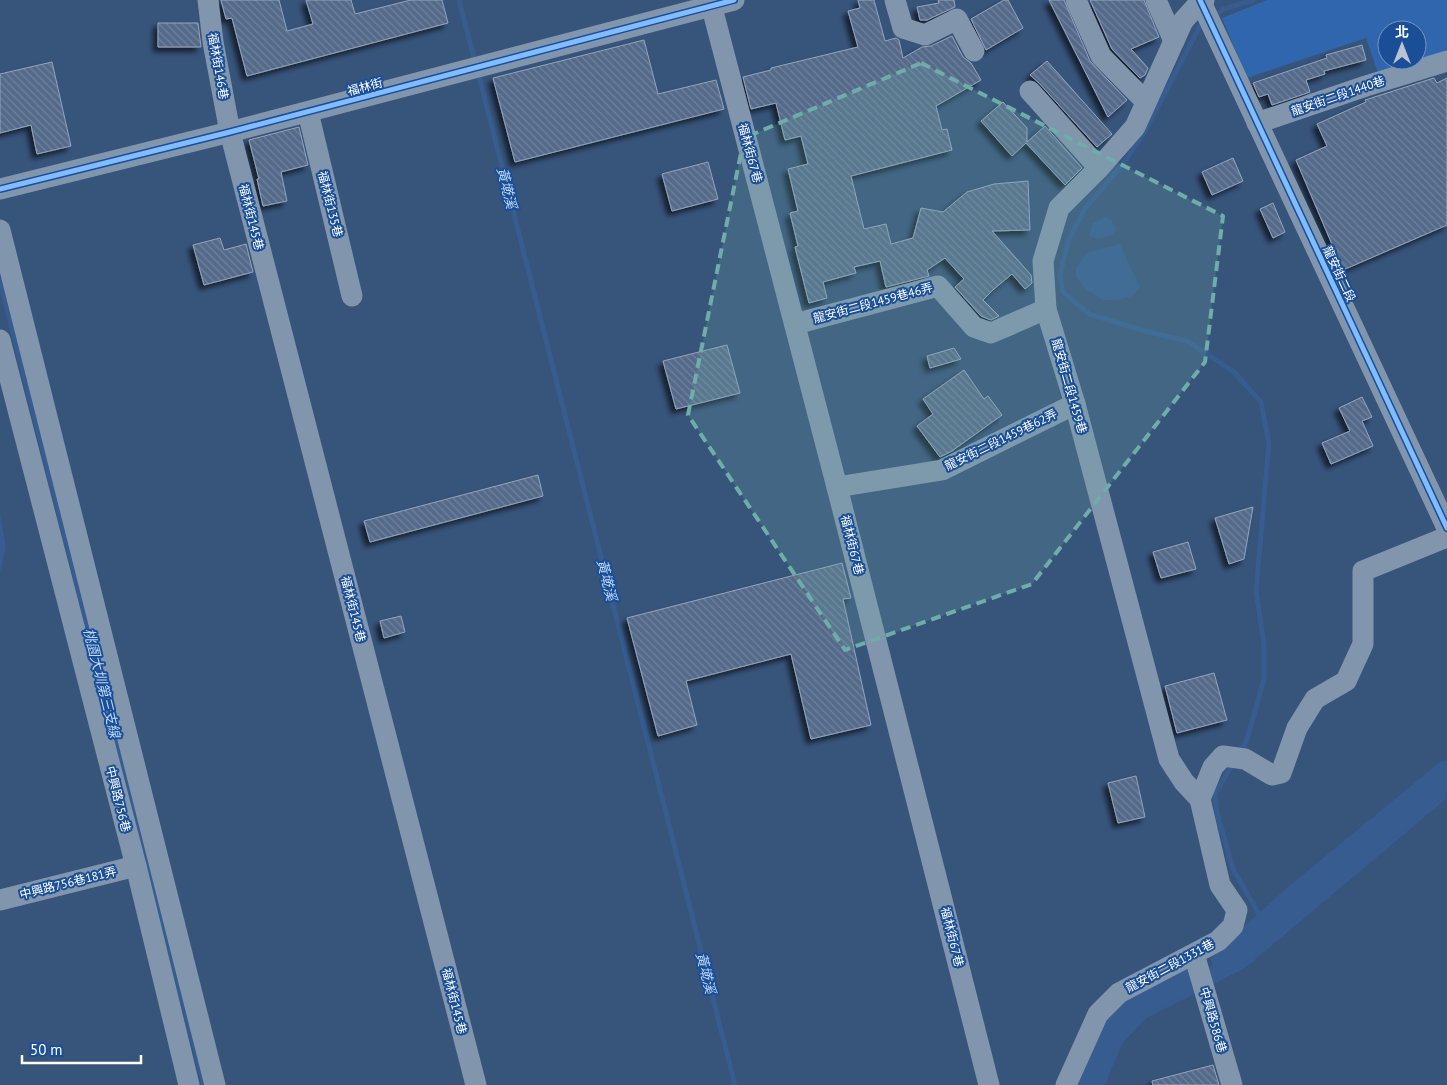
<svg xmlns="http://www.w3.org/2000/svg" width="1447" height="1085" viewBox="0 0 1447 1085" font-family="'PT Sans','Noto Sans TC',sans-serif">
  <defs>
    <pattern id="building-back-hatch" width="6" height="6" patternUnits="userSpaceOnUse" patternTransform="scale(1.25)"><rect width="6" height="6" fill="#546b8a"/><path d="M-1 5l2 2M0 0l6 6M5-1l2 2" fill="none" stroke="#6e819c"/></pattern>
    <filter id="shadow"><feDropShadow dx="-4.5" dy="4.5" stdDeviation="2.5" flood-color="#0009"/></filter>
  </defs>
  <rect width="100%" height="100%" fill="#37547b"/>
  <path fill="#2f66ae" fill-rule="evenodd" d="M 1267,0 L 1447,0 L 1447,50 L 1378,73 L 1366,38 L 1247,78 L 1222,18 ZM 1387,30 L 1417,30 L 1417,60 L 1387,60 Z"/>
  <g fill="#365c90">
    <path d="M 1104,217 L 1111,219 L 1116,229 L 1113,235 C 1106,237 1096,241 1089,236 L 1092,224 Z"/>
    <path d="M 1120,244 L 1140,287 L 1133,296 L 1117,300 L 1103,300 L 1086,289 L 1076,277 L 1076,268 L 1086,253 Z"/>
    <path d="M 0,514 L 6,547 L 0,573 Z"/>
    <path d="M 1447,782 L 1447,798 L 1245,968 L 1133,1025 L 1122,1041 L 1100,1085 L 1077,1085 L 1100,1038 L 1113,1023 L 1211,966 L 1259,933 Z"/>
  </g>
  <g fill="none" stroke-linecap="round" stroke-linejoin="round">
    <g stroke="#365c90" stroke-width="5">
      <path d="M 459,0 L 474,58"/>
      <path d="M 1212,17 L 1224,9 L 1253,0"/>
      <path d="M 1205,22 L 1200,26 L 1145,131 L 1124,163 L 1086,207 L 1069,239 L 1060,275 L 1063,292 L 1089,314 L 1145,331 L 1187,341 L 1233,371 L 1261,402 L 1269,443 L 1256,591 L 1264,644 L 1264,679 L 1247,740 L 1240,752"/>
      <path d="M 479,76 L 735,1085"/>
      <path d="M 0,281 L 204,1085"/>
      <path d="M 1234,762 L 1215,794 L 1217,813 L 1233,869 L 1266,926"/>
    </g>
    <g stroke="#365c90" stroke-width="29">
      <path d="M 1225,957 L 1245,945 L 1295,900 L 1447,775"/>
      <path d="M 1086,1085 L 1093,1076 L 1110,1035 L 1146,998 L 1195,974"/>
    </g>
  </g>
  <g fill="url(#building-back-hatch)" stroke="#95a5bb" filter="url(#shadow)">
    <path d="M 221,0 L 279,0 L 287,31 L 313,24 L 306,0 L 351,0 L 355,14 L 411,0 L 442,0 L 448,23 L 247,76 L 232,18 L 226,19 Z"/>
    <path d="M 858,0 L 874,0 L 885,41 L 896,38 L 899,40 L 903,58 L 922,47 L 931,46 L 952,36 L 963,57 L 971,63 L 981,80 L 936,106 L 942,130 L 947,129 L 952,150 L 851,176 L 864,229 L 886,224 L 891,244 L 913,238 L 921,208 L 943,212 L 967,192 L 994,184 L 1028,181 L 1030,230 L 992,231 L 1031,275 L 1032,283 L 1025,289 L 1012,274 L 994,289 L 983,300 L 999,316 L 991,320 L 981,316 L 955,287 L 964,279 L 945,258 L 927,270 L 929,276 L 886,287 L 880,261 L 854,267 L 856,273 L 823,282 L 827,298 L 809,303 L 795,247 L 798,246 L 790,213 L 798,211 L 788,169 L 808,164 L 801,136 L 785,140 L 776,103 L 751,109 L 743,77 L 771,70 L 771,68 L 858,47 L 848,11 L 860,8 Z"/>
    <path d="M 938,0 L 954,0 L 955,7 L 927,20 L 920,20 L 917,7 L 939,3 Z"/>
    <path d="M 1004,0 L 1008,0 L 1023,28 L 986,50 L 971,19 Z"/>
    <path d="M 1049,0 L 1064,0 L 1090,61 L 1127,100 L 1108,117 Z"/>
    <path d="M 1090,0 L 1144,0 L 1159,37 L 1131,49 L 1148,68 L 1145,75 L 1140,78 L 1112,49 Z"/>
    <path d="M 158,23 L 198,23 L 201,47 L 158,47 Z"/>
    <path d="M 644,40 L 658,94 L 716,80 L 724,109 L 515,162 L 493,78 Z"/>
    <path d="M 1362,45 L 1366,60 L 1324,71 L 1325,74 L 1306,80 L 1310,92 L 1272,105 L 1268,94 L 1259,97 L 1253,83 L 1327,58 L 1326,55 Z"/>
    <path d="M 1047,61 L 1112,134 L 1097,147 L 1039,83 L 1030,75 Z"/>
    <path d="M 52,62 L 71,146 L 37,154 L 31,125 L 0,133 L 0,74 Z"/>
    <path d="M 1434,78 L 1437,83 L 1447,78 L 1447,225 L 1343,270 L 1296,160 L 1327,146 L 1317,124 L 1366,102 L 1365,100 Z"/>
    <path d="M 1003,102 L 1027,128 L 1027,142 L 1045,126 L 1082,168 L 1065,185 L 1026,143 L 1012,156 L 981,121 Z"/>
    <path d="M 299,127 L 308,165 L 281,172 L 287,201 L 263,206 L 257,179 L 259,179 L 249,140 Z"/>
    <path d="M 1233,158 L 1243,181 L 1212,195 L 1202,172 Z"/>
    <path d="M 708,162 L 718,199 L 672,211 L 662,174 Z"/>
    <path d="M 1273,203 L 1285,232 L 1273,238 L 1260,209 Z"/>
    <path d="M 220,238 L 224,250 L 246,244 L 253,272 L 204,285 L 193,245 Z"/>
    <path d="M 727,345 L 740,393 L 676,409 L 663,361 Z"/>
    <path d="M 954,348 L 961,359 L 930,368 L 927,356 Z"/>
    <path d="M 964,370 L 984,399 L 988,396 L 1002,415 L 952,451 L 940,457 L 917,426 L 933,414 L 923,399 Z"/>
    <path d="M 1362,397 L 1372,417 L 1362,421 L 1373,446 L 1331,464 L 1322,443 L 1350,431 L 1339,408 Z"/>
    <path d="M 538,475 L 543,496 L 370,542 L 364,521 Z"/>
    <path d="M 1253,507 L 1244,559 L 1229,564 L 1215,518 Z"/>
    <path d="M 1188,542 L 1196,569 L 1161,578 L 1153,552 Z"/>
    <path d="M 842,563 L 851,598 L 843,599 L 871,725 L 811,739 L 791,654 L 686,681 L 697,725 L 658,736 L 627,618 Z"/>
    <path d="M 401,616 L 405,632 L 384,638 L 380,621 Z"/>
    <path d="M 1214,673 L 1227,720 L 1177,733 L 1165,686 Z"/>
    <path d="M 1136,776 L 1145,817 L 1118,823 L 1108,783 Z"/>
    <path d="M 1213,1065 L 1219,1085 L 1153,1085 L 1152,1081 Z"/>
  </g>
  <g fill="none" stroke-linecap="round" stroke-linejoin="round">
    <g stroke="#8195ad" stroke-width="21">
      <path d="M 208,0 L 213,42 L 230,132 L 476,1085"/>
      <path d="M 710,0 L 837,487 L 989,1085"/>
      <path d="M 895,0 L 903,28 L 925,35 L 957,19 L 974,51"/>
      <path d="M 1076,0 L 1101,56 L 1146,102"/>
      <path d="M 1156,0 L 1174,41"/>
      <path d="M 1200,0 L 1447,528"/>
      <path d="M 1030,91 L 1099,168"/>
      <path d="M 308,112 L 352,296"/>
      <path d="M 1257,123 L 1366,86 L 1447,61"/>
      <path d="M 0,189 L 230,132 L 734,0"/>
      <path d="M 0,230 L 215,1085"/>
      <path d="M 795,324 L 938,286 L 974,327 L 991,333 L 1046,309"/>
      <path d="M 0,340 L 136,866 L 189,1085"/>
      <path d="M 837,487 L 942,470 L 1075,404"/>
      <path d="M 1200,799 L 1184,782 L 1169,759 L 1075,404 L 1046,309 L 1043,261 L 1059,208 L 1099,168 L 1135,127 L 1183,21 L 1201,1 L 1204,0"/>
      <path d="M 0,900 L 136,866"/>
      <path d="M 1194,954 L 1232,1085"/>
      <path d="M 1066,1085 L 1098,1014 L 1119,993 L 1218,941 L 1233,926 L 1237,910 L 1220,885 L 1200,799 L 1213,767 L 1223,756 L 1245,759 L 1272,775 L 1281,773 L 1297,728 L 1315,699 L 1346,681 L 1363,644 L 1363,571 L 1447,537"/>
    </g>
    <g stroke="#1a4f98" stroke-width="8">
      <g id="cycleway">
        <path d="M 1200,0 L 1447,528"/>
        <path d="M 0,189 L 230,132 L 734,0"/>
      </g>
    </g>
    <use href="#cycleway" stroke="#80bcff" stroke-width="5"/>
  </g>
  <path fill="#6fada8" fill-opacity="0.2" stroke="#6fada8" stroke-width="4" stroke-dasharray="10 6" stroke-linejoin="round" d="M 921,63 L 1223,216 L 1205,362 L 1032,584 L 845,650 L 688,415 L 744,138 Z"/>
  <g text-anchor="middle" stroke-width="4" stroke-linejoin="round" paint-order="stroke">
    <g font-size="12" fill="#fff" stroke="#1a4f98">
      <text transform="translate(218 66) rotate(80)" y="4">福林街146巷</text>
      <text transform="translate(365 87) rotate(-15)" y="4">福林街</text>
      <text transform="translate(1338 96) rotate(-19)" y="4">龍安街二段1440巷</text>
      <text transform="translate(750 153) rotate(75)" y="4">福林街67巷</text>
      <text transform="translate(330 204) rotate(76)" y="4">福林街135巷</text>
      <text transform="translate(251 217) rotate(76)" y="4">福林街145巷</text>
      <text transform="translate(1339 274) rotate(65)" y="4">龍安街二段</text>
      <text transform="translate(873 303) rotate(-15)" y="4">龍安街二段1459巷46弄</text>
      <text transform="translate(1069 386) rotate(74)" y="4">龍安街二段1459巷</text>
      <text transform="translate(1001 440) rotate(-26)" y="4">龍安街二段1459巷62弄</text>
      <text transform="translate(852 545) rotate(76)" y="4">福林街67巷</text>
      <text transform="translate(353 609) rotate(76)" y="4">福林街145巷</text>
      <text transform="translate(118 799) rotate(76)" y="4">中興路756巷</text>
      <text transform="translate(68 883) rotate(-14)" y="4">中興路756巷181弄</text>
      <text transform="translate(952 937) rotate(76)" y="4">福林街67巷</text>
      <text transform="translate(1170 966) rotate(-28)" y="4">龍安街二段1331巷</text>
      <text transform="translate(454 1001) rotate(76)" y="4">福林街145巷</text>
      <text transform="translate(1213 1020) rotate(74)" y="4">中興路586巷</text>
    </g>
    <g font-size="14" font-style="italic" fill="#bbd6f7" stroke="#1a4f98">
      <text transform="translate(507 188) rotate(76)" y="5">黃墘溪</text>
      <text transform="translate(607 580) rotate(76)" y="5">黃墘溪</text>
      <text transform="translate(102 683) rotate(76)" y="5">桃園大圳第三支線</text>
      <text transform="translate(706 973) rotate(76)" y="5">黃墘溪</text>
    </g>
  </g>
  <g transform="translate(1402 45)"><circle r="24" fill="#1a4f98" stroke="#7695c1"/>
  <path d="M0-4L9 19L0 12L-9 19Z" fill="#b9c3d1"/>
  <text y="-8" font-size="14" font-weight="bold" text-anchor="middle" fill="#ffffff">北</text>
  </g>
  <path d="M22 1055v8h119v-8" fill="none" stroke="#ffffff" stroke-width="2.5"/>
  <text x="30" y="1055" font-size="15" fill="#ffffff" stroke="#1a4f98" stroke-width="4" paint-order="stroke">50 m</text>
</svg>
